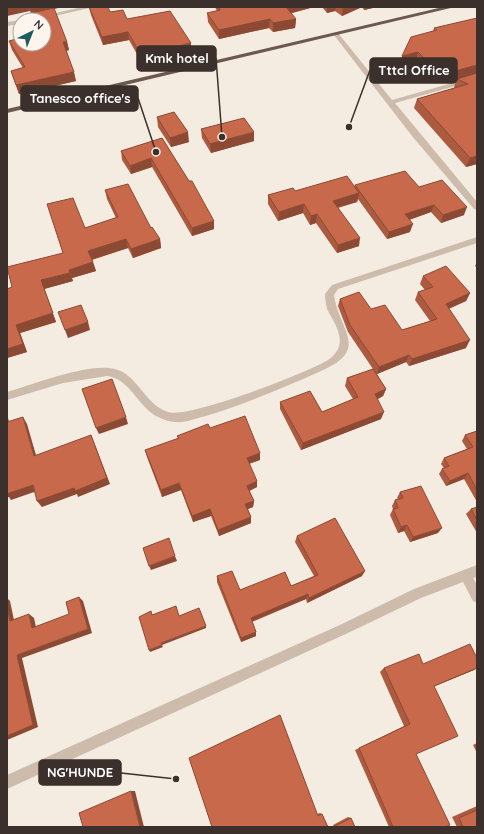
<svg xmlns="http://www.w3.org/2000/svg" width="484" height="834" viewBox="0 0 484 834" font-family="Quicksand,sans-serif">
  <rect width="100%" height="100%" fill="#f4ebe1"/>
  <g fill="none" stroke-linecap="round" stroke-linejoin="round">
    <g fill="#cdbbac" fill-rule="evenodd">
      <path d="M 82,7 L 94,7 L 37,20 L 25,20 Z"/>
      <path d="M 20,20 L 20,24 L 7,26 L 7,22 Z"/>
      <path d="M 334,33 L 338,33 L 392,100 L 477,76 L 477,80 L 395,103 L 477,202 L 477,210 L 474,209 L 412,136 L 334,35 Z"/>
      <path d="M 477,237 L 477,243 L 338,289 L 334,295 C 339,331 371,349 321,371 C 283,388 245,404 206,416 C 196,418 186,423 176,422 C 169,422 162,419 156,416 C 137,405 130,379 107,376 L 63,383 L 7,400 L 7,392 L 17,389 C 42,381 83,366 109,368 C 137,370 143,404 168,412 C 188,419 307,373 328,360 C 333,357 338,351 339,346 C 343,334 332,319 327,309 C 326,304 325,299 325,294 L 332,285 Z"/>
      <path d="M 477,565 L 477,577 L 473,578 L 477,585 L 477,603 L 473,601 L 463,582 L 421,598 L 350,632 L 7,789 L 7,775 L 342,624 L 414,589 Z"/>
    </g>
    <path fill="#6c584f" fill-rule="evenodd" d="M 443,7 L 455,7 L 7,113 L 7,109 Z"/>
  </g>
  <g fill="#ac5a40">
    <path d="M 7,7 L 58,7 L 58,8 L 53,9 L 67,42 L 69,50 L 66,51 L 76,81 L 19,94 L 11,71 L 23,68 L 12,50 L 9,41 L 44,44 L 44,20 L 33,20 L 30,11 Z"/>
    <path d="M 89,7 L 127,19 L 191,51 L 142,63 L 129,40 L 103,45 L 91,15 Z"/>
    <path d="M 215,7 L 314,7 L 291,13 L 296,19 L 295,28 L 273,32 L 269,28 L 219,39 L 208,22 L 207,13 L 217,11 Z"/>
    <path d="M 322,7 L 377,7 L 364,10 L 362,7 L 342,16 L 335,11 L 327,13 Z"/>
    <path d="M 434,28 L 477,73 L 477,164 L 466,167 L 414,108 L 417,99 L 454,88 L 456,80 L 445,83 L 431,76 L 428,76 L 415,63 L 400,66 L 433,31 Z"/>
    <path d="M 157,117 L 189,142 L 171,147 L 158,127 Z"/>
    <path d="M 201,129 L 254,141 L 211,153 L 202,138 Z"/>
    <path d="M 162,138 L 214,221 L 214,229 L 192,236 L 152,167 L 131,174 L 122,160 L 121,151 Z"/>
    <path d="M 355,185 L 419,187 L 464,215 L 441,223 L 431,212 L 409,220 L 410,232 L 387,239 L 358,199 L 357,202 L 338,208 L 359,246 L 337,253 L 316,223 L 310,225 L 303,213 L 278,221 L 268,204 L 268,195 L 295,191 L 354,187 Z"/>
    <path d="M 105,190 L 151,228 L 160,239 L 161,248 L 133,258 L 128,248 L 92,260 L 96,271 L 72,278 L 73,281 L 44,289 L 56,322 L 20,333 L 27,352 L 7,358 L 12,287 L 63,253 L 85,228 L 116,218 L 107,199 Z"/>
    <path d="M 477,262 L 477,268 L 475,266 Z"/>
    <path d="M 423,276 L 470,293 L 466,301 L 449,309 L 466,348 L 409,366 L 406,362 L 377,374 L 386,389 L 383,396 L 378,399 L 381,419 L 301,450 L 280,409 L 280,402 L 322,412 L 353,399 L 345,386 L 347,378 L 373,369 L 348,332 L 338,306 L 340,299 L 371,309 L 402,330 L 430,321 L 415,300 L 418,292 L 425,290 L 420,284 Z"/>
    <path d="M 210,428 L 260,460 L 249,464 L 257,487 L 249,491 L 254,501 L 253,507 L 248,509 L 251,517 L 251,523 L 219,536 L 211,516 L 193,522 L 181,490 L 162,497 L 147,457 L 145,450 L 178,439 L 177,436 Z"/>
    <path d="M 477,431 L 477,502 L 464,479 L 446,486 L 439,474 L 442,469 L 444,468 L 441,464 L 444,458 L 467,449 L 462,441 L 465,435 Z"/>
    <path d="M 400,492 L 438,533 L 410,542 L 404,531 L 398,533 L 390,515 L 393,509 L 392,506 L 395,500 L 398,499 L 397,498 Z"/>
    <path d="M 477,507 L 477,533 L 466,514 L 471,509 Z"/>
    <path d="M 297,536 L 362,576 L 307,603 L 306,599 L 252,622 L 256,632 L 256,636 L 241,642 L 217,582 L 217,576 L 240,590 L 291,586 L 314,576 L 295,542 Z"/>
    <path d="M 423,664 L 474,670 L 434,686 L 416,754 L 445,827 L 389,827 L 355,750 L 404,726 L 380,672 L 384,668 Z"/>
    <path d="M 477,743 L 477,753 L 473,745 Z"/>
    <path d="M 477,806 L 477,827 L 457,827 L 452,817 Z"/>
    <path d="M 320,813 L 322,814 L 328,827 L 212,827 L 317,814 Z"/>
    <path d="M 348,817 L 351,818 L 355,827 L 334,827 L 333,825 Z"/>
  </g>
  <g fill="#8c4a34">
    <path d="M 7,7 L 29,7 L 30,11 L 7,16 Z"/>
    <path d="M 30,7 L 58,7 L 58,8 L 53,9 L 32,17 Z"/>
    <path d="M 285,7 L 314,7 L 285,15 Z"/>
    <path d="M 327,7 L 336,7 L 335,11 L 327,13 Z"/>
    <path d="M 343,7 L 362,7 L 342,16 Z"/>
    <path d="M 365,7 L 377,7 L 364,10 Z"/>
    <path d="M 270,19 L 269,28 L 219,39 L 219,30 Z"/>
    <path d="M 296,19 L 295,28 L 273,32 L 273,23 Z"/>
    <path d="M 128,32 L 129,40 L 103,45 L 102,37 Z"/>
    <path d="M 63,42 L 67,42 L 69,50 L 65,51 Z"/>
    <path d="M 191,43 L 191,51 L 142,63 L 141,55 Z"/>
    <path d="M 418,52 L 415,63 L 400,66 L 402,56 Z"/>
    <path d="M 431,65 L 434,65 L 431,76 L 428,76 Z"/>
    <path d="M 477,65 L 477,73 L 476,75 L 457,79 L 456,80 L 445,83 L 448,73 Z"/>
    <path d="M 74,72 L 76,81 L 19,94 L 16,85 Z"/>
    <path d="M 188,132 L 189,142 L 171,147 L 170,138 Z"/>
    <path d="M 254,132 L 254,141 L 211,153 L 210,144 Z"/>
    <path d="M 477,156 L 477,164 L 466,167 L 470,158 Z"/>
    <path d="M 151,158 L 152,167 L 131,174 L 130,166 Z"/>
    <path d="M 359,193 L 357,202 L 331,209 L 333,201 Z"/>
    <path d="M 304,204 L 303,213 L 278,221 L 279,212 Z"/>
    <path d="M 434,205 L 431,212 L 403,222 L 405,214 Z"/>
    <path d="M 467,207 L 464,215 L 441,223 L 443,215 Z"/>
    <path d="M 317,214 L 316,223 L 310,225 L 311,216 Z"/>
    <path d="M 214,221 L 214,229 L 192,236 L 192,228 Z"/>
    <path d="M 413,224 L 410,232 L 387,239 L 389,232 Z"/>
    <path d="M 360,238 L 359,246 L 337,253 L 338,245 Z"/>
    <path d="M 126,239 L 128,248 L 90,260 L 88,251 Z"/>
    <path d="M 160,239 L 161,248 L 133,258 L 131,249 Z"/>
    <path d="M 93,262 L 96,271 L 72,278 L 69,270 Z"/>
    <path d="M 70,273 L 73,281 L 44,289 L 56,322 L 20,333 L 27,352 L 7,358 L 7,349 L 16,325 L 41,280 Z"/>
    <path d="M 470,293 L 466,301 L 442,311 L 446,304 Z"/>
    <path d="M 88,322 L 90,330 L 68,338 L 65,330 Z"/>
    <path d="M 470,340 L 466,348 L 409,366 L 412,359 Z"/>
    <path d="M 409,355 L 406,362 L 377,374 L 379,367 Z"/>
    <path d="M 386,389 L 383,396 L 373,401 L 375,394 Z"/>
    <path d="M 384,412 L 381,419 L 301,450 L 303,443 Z"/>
    <path d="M 7,416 L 8,418 L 11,429 L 7,423 Z"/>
    <path d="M 23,417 L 27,424 L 38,462 L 34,456 Z"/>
    <path d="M 126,417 L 128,424 L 99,434 L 96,428 Z"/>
    <path d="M 91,435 L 110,484 L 78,497 L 77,494 L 42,507 L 37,501 Z"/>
    <path d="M 260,453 L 260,460 L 247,464 L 247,458 Z"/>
    <path d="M 468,473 L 464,479 L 446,486 L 450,481 Z"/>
    <path d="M 257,481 L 257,487 L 247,492 L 247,486 Z"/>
    <path d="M 179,483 L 181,490 L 162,497 L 161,490 Z"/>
    <path d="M 33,485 L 37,491 L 11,500 L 9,497 L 7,497 L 7,492 Z"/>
    <path d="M 254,501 L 253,507 L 245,510 L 245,504 Z"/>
    <path d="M 210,509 L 211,516 L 193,522 L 192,516 Z"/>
    <path d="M 251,517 L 251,523 L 219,536 L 218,530 Z"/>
    <path d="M 407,525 L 404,531 L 398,533 L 401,527 Z"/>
    <path d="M 442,528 L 438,533 L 410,542 L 413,537 Z"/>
    <path d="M 175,556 L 177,561 L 151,570 L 149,566 Z"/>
    <path d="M 365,571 L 362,576 L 307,603 L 309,598 Z"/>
    <path d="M 308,594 L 306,599 L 250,622 L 251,618 Z"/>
    <path d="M 79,597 L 83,601 L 92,633 L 22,658 L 38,727 L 7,740 L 17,655 L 88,629 Z"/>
    <path d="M 7,598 L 10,601 L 15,625 L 10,621 L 7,607 Z"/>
    <path d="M 29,614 L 34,618 L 37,632 L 32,628 Z"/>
    <path d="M 206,626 L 206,628 L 162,645 L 161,643 Z"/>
    <path d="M 256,632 L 256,636 L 241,642 L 241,638 Z"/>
    <path d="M 162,645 L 163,647 L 150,652 L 149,650 Z"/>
    <path d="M 477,668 L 474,670 L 428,689 L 434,686 Z"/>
    <path d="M 131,791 L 135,791 L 144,827 L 140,827 Z"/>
  </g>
  <g fill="#c8694b" stroke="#8c4a34">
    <path d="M 89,7 L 108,7 L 110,12 L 123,10 L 127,19 L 170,11 L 191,43 L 141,55 L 128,32 L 102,37 Z"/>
    <path d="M 219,7 L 286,7 L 296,19 L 273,23 L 270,19 L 219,30 L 207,13 L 220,10 Z"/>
    <path d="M 54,8 L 67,42 L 63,42 L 74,72 L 16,85 L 11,71 L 25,67 L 9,41 L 20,38 L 20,44 L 44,44 L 44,20 L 34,20 L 31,13 Z"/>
    <path d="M 477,18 L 477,65 L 448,73 L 434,65 L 431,65 L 418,52 L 402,56 L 411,37 L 437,30 L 434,28 Z"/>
    <path d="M 477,73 L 477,156 L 470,158 L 417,99 L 468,84 L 457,79 Z"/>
    <path d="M 174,112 L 188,132 L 170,138 L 157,117 Z"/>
    <path d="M 244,118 L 254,132 L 210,144 L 201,129 Z"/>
    <path d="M 162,138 L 189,181 L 192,181 L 214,221 L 192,228 L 151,158 L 130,166 L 121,151 Z"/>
    <path d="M 405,171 L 419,187 L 442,180 L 467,207 L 443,215 L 434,205 L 405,214 L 413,224 L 389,232 L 355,185 Z"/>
    <path d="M 347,176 L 359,193 L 333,201 L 360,238 L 338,245 L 317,214 L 311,216 L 304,204 L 279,212 L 268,195 L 293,188 L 295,191 Z"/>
    <path d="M 128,184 L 151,228 L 152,227 L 160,239 L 131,249 L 126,239 L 88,251 L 93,262 L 69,270 L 70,273 L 41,280 L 53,313 L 16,325 L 23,344 L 7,349 L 7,289 L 12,287 L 7,267 L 63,253 L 47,204 L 73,198 L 85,228 L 118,217 L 105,190 Z"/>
    <path d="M 446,266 L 470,293 L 446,304 L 470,340 L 412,359 L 409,355 L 379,367 L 350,325 L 340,299 L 359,292 L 371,309 L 385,305 L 402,330 L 437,319 L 418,292 L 433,287 L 423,276 Z"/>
    <path d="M 81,305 L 88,322 L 65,330 L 58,312 Z"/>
    <path d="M 373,369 L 386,389 L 375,394 L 384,412 L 303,443 L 280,402 L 310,391 L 322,412 L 358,397 L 347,378 Z"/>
    <path d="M 112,379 L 126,417 L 96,428 L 82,389 Z"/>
    <path d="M 245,416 L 260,453 L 247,458 L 257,481 L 247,486 L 254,501 L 245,504 L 251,517 L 218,530 L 210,509 L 192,516 L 179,483 L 161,490 L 145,450 L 179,438 L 177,436 L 208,424 L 210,428 Z"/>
    <path d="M 23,417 L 34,456 L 91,435 L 107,478 L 75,491 L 74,488 L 37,501 L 33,485 L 7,494 L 7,422 Z"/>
    <path d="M 477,431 L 477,490 L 468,473 L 450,481 L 442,469 L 449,466 L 444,458 L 473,447 L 465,435 Z"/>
    <path d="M 421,486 L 442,528 L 413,537 L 407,525 L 401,527 L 393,509 L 398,508 L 395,500 L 403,498 L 400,492 Z"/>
    <path d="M 477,507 L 477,520 L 471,509 Z"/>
    <path d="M 335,518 L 365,571 L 309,598 L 308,594 L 251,618 L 256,632 L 241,638 L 217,576 L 232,571 L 240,590 L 285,572 L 291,586 L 318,575 L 297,536 Z"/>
    <path d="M 169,538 L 175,556 L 149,566 L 143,548 Z"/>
    <path d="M 79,597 L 88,629 L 17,655 L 33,725 L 7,736 L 7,607 L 10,621 L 29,614 L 32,628 L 69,614 L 66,602 Z"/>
    <path d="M 176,606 L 179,616 L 199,608 L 206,626 L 161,643 L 162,645 L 149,650 L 139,617 L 151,611 L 152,615 Z"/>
    <path d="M 470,644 L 477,658 L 477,668 L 434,686 L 458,736 L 416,754 L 450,825 L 445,827 L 393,827 L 359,748 L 410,724 L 384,668 L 419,654 L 423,664 Z"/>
    <path d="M 280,715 L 318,816 L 322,814 L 328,827 L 212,827 L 189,758 Z"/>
    <path d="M 131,791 L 140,827 L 83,827 L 79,813 Z"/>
    <path d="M 477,810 L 477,827 L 463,827 L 459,818 Z"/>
    <path d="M 351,818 L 355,827 L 336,827 L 335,826 Z"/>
  </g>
  <path fill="none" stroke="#3b302b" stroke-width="1.5" d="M222 137L216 58M349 127L370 70M156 152L138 98M176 779L121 773"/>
  <g fill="#3b302b" stroke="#fbf5ee" stroke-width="1.5">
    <circle cx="222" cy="137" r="4"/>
    <circle cx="349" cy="127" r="4"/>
    <circle cx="156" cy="152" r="4"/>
    <circle cx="176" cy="779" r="4"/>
  </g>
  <g fill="#3b302b" stroke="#3b302b" stroke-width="1.5">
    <rect x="137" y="46" width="79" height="25" rx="4"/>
    <rect x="370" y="58" width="87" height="25" rx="4"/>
    <rect x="21" y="86" width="117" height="25" rx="4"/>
    <rect x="39" y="760" width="82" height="25" rx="4"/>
  </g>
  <g font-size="13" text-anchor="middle" font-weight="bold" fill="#fff">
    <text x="177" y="63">Kmk hotel</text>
    <text x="414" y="75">Tttcl Office</text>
    <text x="80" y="103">Tanesco office's</text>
    <text x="80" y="777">NG'HUNDE</text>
  </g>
  <rect width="484" height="834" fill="none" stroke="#3b302b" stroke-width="16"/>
  <g transform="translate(32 32) rotate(43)"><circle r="19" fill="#fbf5ee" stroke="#aea6a0"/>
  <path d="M0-3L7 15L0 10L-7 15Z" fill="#1f5a5e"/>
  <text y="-6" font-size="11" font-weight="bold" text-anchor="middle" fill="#3b302b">N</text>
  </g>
</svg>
